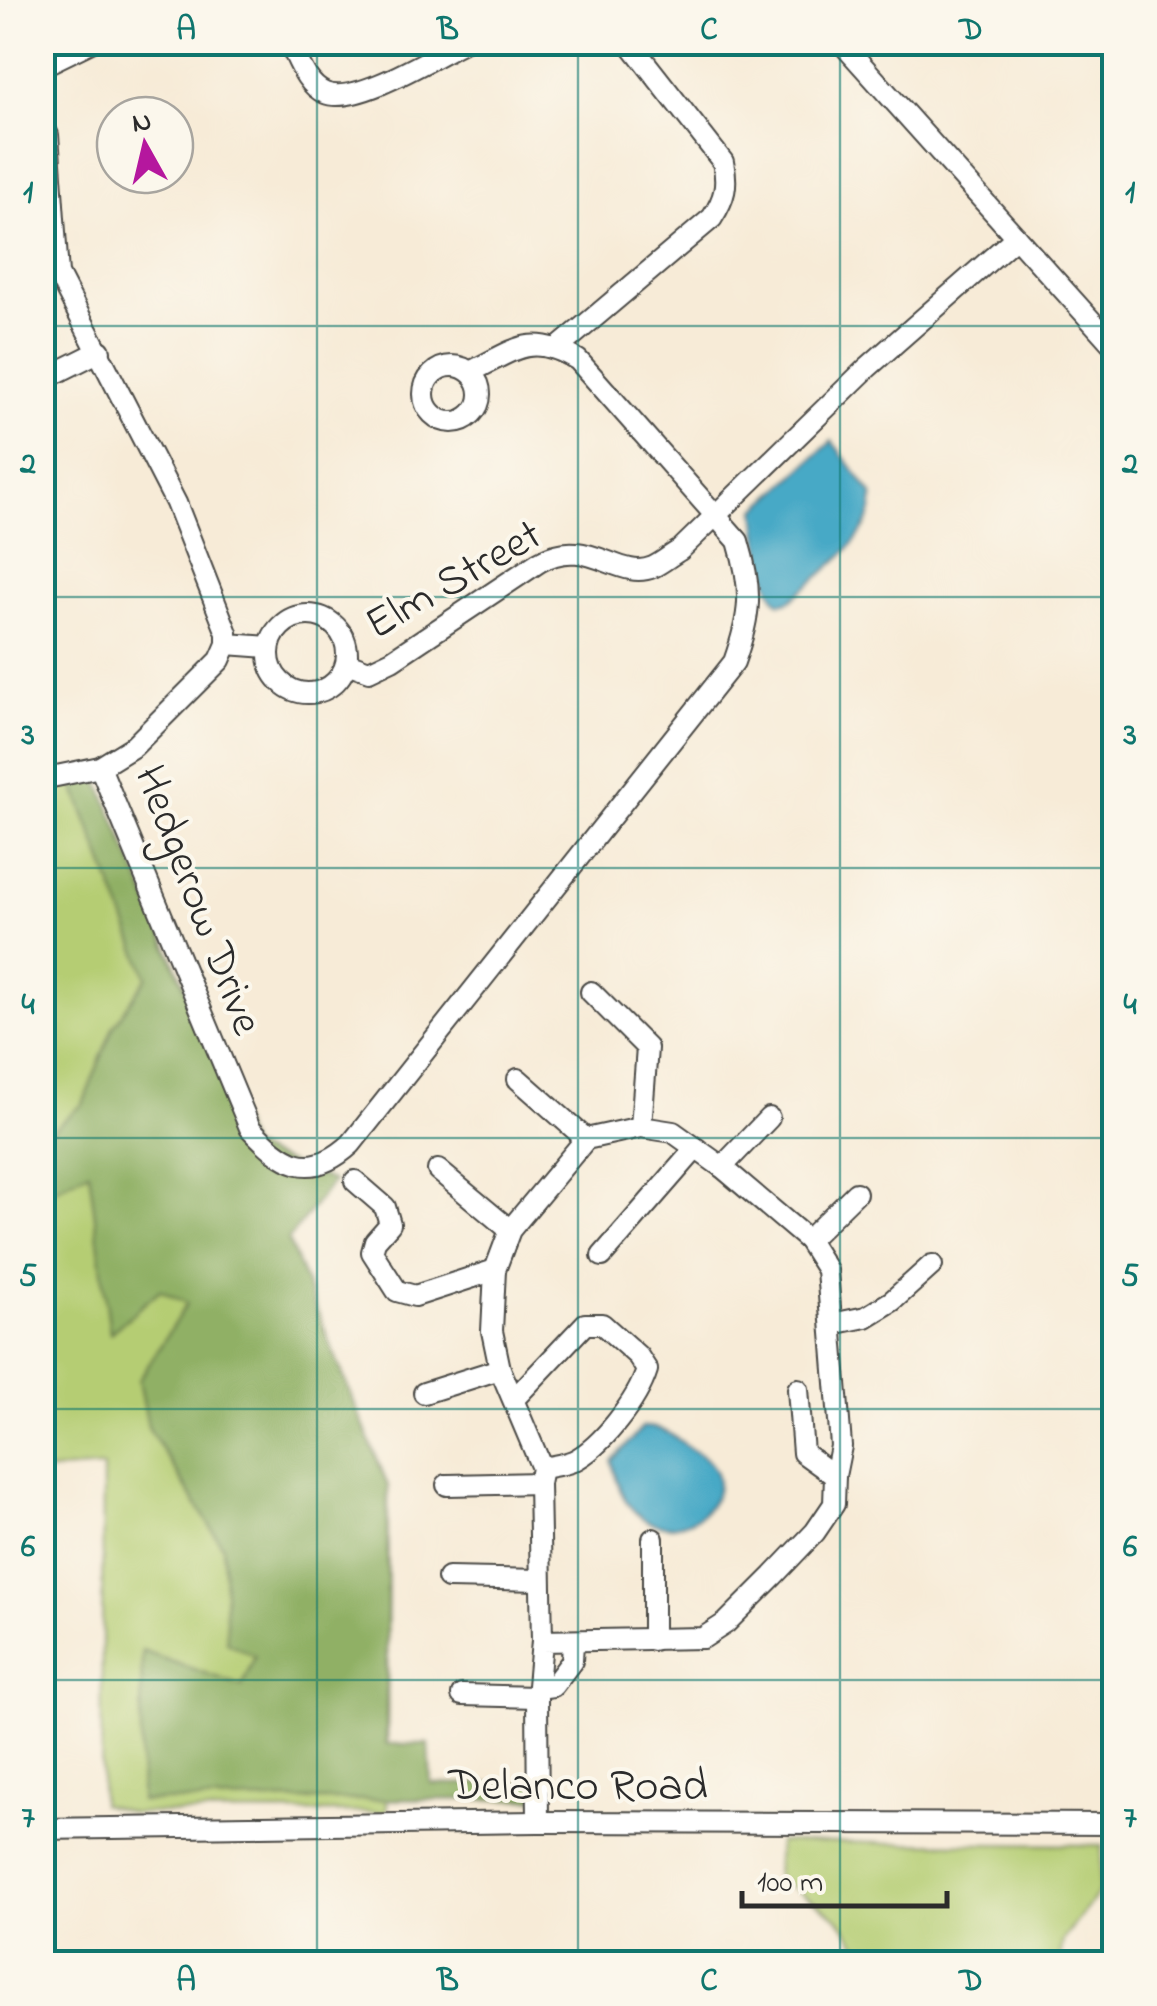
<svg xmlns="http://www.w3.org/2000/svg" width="1157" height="2006" viewBox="0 0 1157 2006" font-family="'Indie Flower',sans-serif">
  <rect width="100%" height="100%" fill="#fbf7ec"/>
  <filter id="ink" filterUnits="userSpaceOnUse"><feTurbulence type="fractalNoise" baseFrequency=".01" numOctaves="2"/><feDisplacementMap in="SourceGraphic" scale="20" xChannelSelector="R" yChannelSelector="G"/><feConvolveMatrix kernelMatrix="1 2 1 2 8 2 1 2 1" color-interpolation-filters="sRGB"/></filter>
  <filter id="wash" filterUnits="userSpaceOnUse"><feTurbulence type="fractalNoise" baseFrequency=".0048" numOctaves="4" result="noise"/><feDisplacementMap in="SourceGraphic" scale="40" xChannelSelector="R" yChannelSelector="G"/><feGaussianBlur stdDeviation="2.25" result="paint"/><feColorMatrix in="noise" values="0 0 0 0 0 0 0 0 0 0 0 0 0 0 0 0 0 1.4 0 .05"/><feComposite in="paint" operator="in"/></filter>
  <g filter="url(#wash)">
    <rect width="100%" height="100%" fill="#f7ebd7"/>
    <g fill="#b5cd73" stroke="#707c4f" stroke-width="2.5">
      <path d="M 96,775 L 189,996 L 388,1486 L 387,1812 L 133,1813 L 101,1804 L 103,1467 L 43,1471 L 43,785 L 74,786 Z"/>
      <path d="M 778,1842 L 1102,1845 L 1099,1892 L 1063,1940 L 1059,1963 L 872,1963 L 838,1918 L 776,1876 Z"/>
    </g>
    <path fill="#90b065" stroke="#5e6e48" stroke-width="2.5" d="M 96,775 L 251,1148 L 333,1181 L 288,1240 L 388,1486 L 386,1744 L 429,1744 L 431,1784 L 535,1783 L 535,1799 L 140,1801 L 142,1651 L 242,1686 L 255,1656 L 227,1642 L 223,1547 L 148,1427 L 139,1380 L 187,1303 L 160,1290 L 110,1333 L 89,1171 L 43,1196 L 43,1137 L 83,1104 L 113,1027 L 147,977 L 74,786 Z"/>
    <g fill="#46a9c6" stroke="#386a78" stroke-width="2.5">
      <path d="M 832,441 L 872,494 C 879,535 817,577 789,601 L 780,603 C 764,592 758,531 756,510 Z"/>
      <path d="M 643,1427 C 663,1426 675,1437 691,1449 C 697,1453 705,1457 710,1463 C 749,1509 633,1579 612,1461 Z"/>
    </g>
  </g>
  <g filter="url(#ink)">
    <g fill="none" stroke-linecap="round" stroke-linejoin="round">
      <g stroke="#4a4845" stroke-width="24">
        <g id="minor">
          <path d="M 289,42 C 298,59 306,85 325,93 C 355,106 433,57 463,42"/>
          <path d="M 841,42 L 1114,346"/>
          <path d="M 42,66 L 91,42"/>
          <path d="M 42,123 L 48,135 L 58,274 L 176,503 L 227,633 L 227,644 L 220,660 L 134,746 L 100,767 L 42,779"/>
          <path d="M 558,348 L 712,218 C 725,198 728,185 723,162 L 629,42"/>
          <circle cx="452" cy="394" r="28"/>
          <path d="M 42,380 L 100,351"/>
          <circle cx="308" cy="654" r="39"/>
          <path d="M 227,644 L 269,647"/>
          <path d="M 347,663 L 369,671 L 392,660 L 539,562 C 588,533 618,582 653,567 C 662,563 671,555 680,550 L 867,368 L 1016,237"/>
          <path d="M 100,767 L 250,1128 C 284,1164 309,1182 351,1144 L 734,662 C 751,614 753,591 738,541 L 578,360 C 530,331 514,351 470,372"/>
          <path d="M 591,992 L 647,1048 L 641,1127"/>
          <path d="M 518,1079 L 586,1139"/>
          <path d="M 722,1167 L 769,1118"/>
          <path d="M 438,1170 L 510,1230"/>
          <path d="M 355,1181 L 385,1207 L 390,1224 L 375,1241 L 372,1252 L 397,1291 L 415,1296 L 495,1270"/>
          <path d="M 808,1240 L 856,1193"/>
          <path d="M 602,1256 L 696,1148"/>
          <path d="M 832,1324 L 866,1317 L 892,1301 L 932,1265"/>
          <path d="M 798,1389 L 803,1453 L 835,1476"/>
          <path d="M 424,1393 L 500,1369"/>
          <path d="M 515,1398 L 585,1324 L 602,1324 L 638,1356 L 647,1370 C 638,1399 602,1447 573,1461 C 564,1465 551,1466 542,1468"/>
          <path d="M 447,1485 L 539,1483"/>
          <path d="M 448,1578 L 540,1580"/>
          <path d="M 653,1640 L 653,1539"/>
          <path d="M 538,1688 L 553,1686 L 572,1661 L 573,1642"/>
          <path d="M 462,1695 L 537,1697"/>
          <path d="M 538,1822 L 537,1697 L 542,1641 L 539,1483 L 542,1468 L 500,1369 L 492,1331 L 495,1270 L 510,1230 L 586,1139 L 641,1127 L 673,1132 L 722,1167 L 808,1240 L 827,1270 L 841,1446 L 835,1476 L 834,1504 L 815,1532 L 773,1576 L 726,1623 L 703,1638 L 542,1641"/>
          <path d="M 42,1829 L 538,1822 L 1114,1824"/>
        </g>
      </g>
      <use href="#minor" stroke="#fff" stroke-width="20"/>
    </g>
  </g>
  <path fill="none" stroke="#0f766e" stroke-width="2.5" stroke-opacity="0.55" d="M 317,42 L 317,1964M 578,42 L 578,1964M 840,42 L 840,1964M 42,326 L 1114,326M 42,597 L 1114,597M 42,868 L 1114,868M 42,1138 L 1114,1138M 42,1409 L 1114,1409M 42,1680 L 1114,1680"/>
  <g text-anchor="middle" stroke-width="8" stroke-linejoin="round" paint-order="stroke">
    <g font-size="45" fill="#2b2b2b" stroke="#fbf7ec">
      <text transform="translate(452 577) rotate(-30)" y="16">Elm Street</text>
      <text transform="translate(201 899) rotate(69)" y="16">Hedgerow Drive</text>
      <text x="578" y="1799">Delanco Road</text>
    </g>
  </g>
  <rect width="1157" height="2006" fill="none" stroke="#fbf7ec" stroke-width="110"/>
  <g transform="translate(145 145) rotate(352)"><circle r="48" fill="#fbf7ec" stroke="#a8a59f" stroke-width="2.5"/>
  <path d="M0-8L18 38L0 25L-18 38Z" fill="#b5179e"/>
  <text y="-15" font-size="28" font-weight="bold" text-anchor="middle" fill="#2b2b2b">N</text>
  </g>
  <path d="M742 1891v15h205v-15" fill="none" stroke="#2b2b2b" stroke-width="5"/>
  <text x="757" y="1891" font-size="30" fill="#2b2b2b" stroke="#fbf7ec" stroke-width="8" paint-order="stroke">100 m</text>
  <rect x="55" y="55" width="1047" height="1896" fill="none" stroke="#0f766e" stroke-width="4"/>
  <g font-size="32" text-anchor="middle" font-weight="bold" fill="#0f766e">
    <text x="186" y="39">A</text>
    <text x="448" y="39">B</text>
    <text x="709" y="39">C</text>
    <text x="971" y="39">D</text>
    <text x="28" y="202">1</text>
    <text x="1130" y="202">1</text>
    <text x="28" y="473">2</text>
    <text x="1130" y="473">2</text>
    <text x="28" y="744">3</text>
    <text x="1130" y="744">3</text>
    <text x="28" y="1014">4</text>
    <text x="1130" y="1014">4</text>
    <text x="28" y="1285">5</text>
    <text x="1130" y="1285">5</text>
    <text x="28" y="1556">6</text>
    <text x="1130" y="1556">6</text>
    <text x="28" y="1827">7</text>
    <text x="1130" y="1827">7</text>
    <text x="186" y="1990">A</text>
    <text x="448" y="1990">B</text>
    <text x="709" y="1990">C</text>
    <text x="971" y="1990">D</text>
  </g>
</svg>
